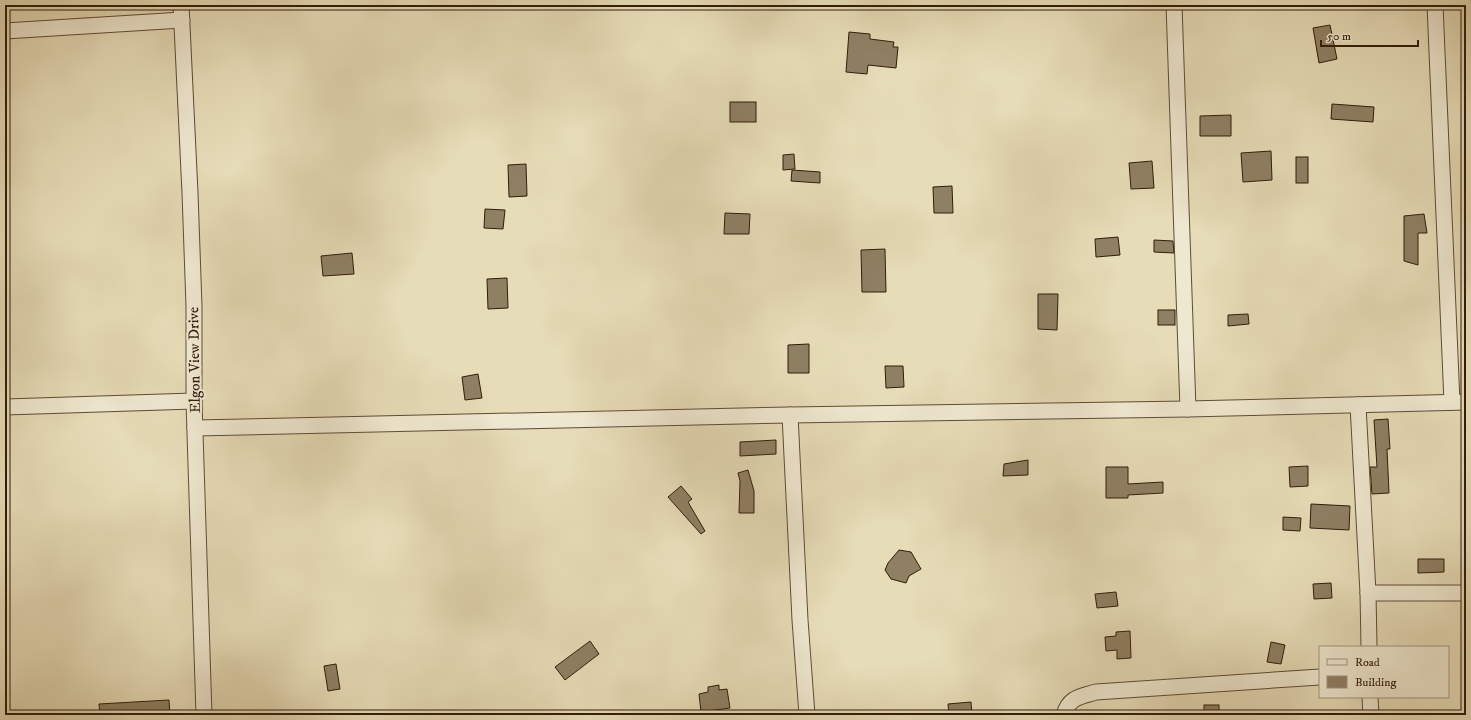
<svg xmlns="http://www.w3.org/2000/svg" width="1471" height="720" viewBox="0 0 1471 720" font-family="'IM FELL DW Pica',serif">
  <rect width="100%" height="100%" fill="#e6dcb7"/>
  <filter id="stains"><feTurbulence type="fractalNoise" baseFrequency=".005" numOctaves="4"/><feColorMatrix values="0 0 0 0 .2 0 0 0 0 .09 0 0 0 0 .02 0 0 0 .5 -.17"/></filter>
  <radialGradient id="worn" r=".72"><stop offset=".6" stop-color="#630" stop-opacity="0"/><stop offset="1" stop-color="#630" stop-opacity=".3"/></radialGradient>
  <g fill="#8f8064" stroke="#311c0b">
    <path d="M 1330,25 L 1337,59 L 1319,63 L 1313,28 Z"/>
    <path d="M 849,32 L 870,34 L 870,39 L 894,42 L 893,47 L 898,47 L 896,68 L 868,65 L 867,74 L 846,72 Z"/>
    <rect x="730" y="102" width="26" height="20"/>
    <path d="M 1332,104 L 1374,107 L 1373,122 L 1331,119 Z"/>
    <path d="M 1231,115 L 1231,136 L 1200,136 L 1200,116 Z"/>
    <path d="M 1271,151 L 1272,180 L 1243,182 L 1241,153 Z"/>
    <path d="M 794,154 L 795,169 L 783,170 L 783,155 Z"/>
    <rect x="1296" y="157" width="12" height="26"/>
    <path d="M 1152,161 L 1154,188 L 1131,189 L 1129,163 Z"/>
    <path d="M 526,164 L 527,196 L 509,197 L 508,165 Z"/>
    <path d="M 792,170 L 820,172 L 820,183 L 791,181 Z"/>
    <path d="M 952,186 L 953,213 L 934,213 L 933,187 Z"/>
    <path d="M 485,209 L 505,210 L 503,229 L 484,228 Z"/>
    <path d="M 725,213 L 750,214 L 749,234 L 724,234 Z"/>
    <path d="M 1424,214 L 1427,233 L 1418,233 L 1418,265 L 1404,261 L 1404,216 Z"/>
    <path d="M 1118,237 L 1120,255 L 1096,257 L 1095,239 Z"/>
    <path d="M 1154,240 L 1173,241 L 1174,253 L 1154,252 Z"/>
    <path d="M 885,249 L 886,292 L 862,292 L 861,250 Z"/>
    <path d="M 352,253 L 354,274 L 323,276 L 321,256 Z"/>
    <path d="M 507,278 L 508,308 L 488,309 L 487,279 Z"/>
    <path d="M 1038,294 L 1058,294 L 1057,330 L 1038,329 Z"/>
    <rect x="1158" y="310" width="17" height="15"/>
    <path d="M 1248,314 L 1249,324 L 1228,326 L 1228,315 Z"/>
    <path d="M 809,344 L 809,373 L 788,373 L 788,345 Z"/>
    <path d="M 885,366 L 903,366 L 904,387 L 886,388 Z"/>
    <path d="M 478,374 L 482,398 L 465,400 L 462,377 Z"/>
    <path d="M 1388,419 L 1390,449 L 1387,449 L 1389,493 L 1372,494 L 1370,467 L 1377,467 L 1374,420 Z"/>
    <path d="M 776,440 L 776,454 L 740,456 L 740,442 Z"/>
    <path d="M 1028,460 L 1028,475 L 1003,476 L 1004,464 Z"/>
    <path d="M 1308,466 L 1308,486 L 1290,487 L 1289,467 Z"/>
    <path d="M 1106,467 L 1128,467 L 1128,484 L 1163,482 L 1163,493 L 1128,495 L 1128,498 L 1106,498 Z"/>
    <path d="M 748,470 L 754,491 L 754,513 L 739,513 L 740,481 L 738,473 Z"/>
    <path d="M 681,486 L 692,499 L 688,502 L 705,531 L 701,534 L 668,497 Z"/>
    <path d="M 1311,504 L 1350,506 L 1349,530 L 1310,528 Z"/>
    <path d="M 1283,517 L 1301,518 L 1300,531 L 1283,530 Z"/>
    <path d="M 899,550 L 911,552 L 921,569 L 909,576 L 906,583 L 891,579 L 885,570 L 888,563 Z"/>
    <path d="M 1418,559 L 1444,559 L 1444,572 L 1418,573 Z"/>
    <path d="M 1331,583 L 1332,598 L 1314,599 L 1313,584 Z"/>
    <path d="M 1116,592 L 1118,606 L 1097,608 L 1095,594 Z"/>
    <path d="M 1130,631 L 1131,658 L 1117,659 L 1117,650 L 1106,651 L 1105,637 L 1116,636 L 1116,632 Z"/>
    <path d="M 590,641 L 599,654 L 565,680 L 555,667 Z"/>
    <path d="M 1271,642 L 1285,645 L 1281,664 L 1267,662 Z"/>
    <path d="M 336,664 L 340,689 L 328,691 L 324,666 Z"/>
    <path d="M 719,685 L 719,690 L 727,689 L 730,708 L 701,712 L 699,694 L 708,692 L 708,687 Z"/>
    <path d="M 169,700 L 170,715 L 100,715 L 99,704 Z"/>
    <path d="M 971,702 L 972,715 L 949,715 L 948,704 Z"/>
    <rect x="1204" y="705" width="15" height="10"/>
  </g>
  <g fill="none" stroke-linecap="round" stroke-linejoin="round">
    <g stroke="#5e4c36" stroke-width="17">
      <g id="minor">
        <path d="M 181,5 L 190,193 L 194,306 L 194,401 L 204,715"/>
        <path d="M 1174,5 L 1188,409"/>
        <path d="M 1435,5 L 1452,402"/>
        <path d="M 5,31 L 182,20"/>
        <path d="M 1358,405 L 1368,593 L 1369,647"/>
        <path d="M 5,407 L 194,401"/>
        <path d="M 790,415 L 800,620 L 807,715"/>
        <path d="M 195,428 L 790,415 L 1188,409 L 1466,402"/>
        <path d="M 1368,593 L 1466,593"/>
        <path d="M 1370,697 L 1371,715"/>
        <path d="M 1064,715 C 1069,697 1080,697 1096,692 L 1320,677"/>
      </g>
    </g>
    <use href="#minor" stroke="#efe8d0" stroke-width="15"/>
  </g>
  <g text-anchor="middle" stroke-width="4" stroke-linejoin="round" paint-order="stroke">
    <g font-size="15" fill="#311c0b" stroke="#efe8d0">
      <text transform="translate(194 360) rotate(-91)" y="5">Elgon View Drive</text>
    </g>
  </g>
  <rect width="1471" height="720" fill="none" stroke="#e6dcb7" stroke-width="20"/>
  <rect x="6" y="6" width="1459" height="708" fill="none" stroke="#311c0b" stroke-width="2"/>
  <rect x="10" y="10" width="1451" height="700" fill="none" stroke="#311c0b"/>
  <rect x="1319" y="646" width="130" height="52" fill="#efe8d0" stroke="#a39681"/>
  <rect x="1327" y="659" width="20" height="6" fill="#efe8d0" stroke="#a39681"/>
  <text x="1355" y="666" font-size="12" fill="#311c0b">Road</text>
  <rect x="1327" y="676" width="20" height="12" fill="#8f8064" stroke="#a39681"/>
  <text x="1355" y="686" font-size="12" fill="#311c0b">Building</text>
  <path d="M1321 40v6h97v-6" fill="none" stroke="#311c0b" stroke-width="2"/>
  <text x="1327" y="40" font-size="12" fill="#311c0b" stroke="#efe8d0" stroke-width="3" paint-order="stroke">50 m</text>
  <rect width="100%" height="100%" filter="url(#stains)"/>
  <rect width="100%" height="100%" fill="url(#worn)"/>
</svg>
